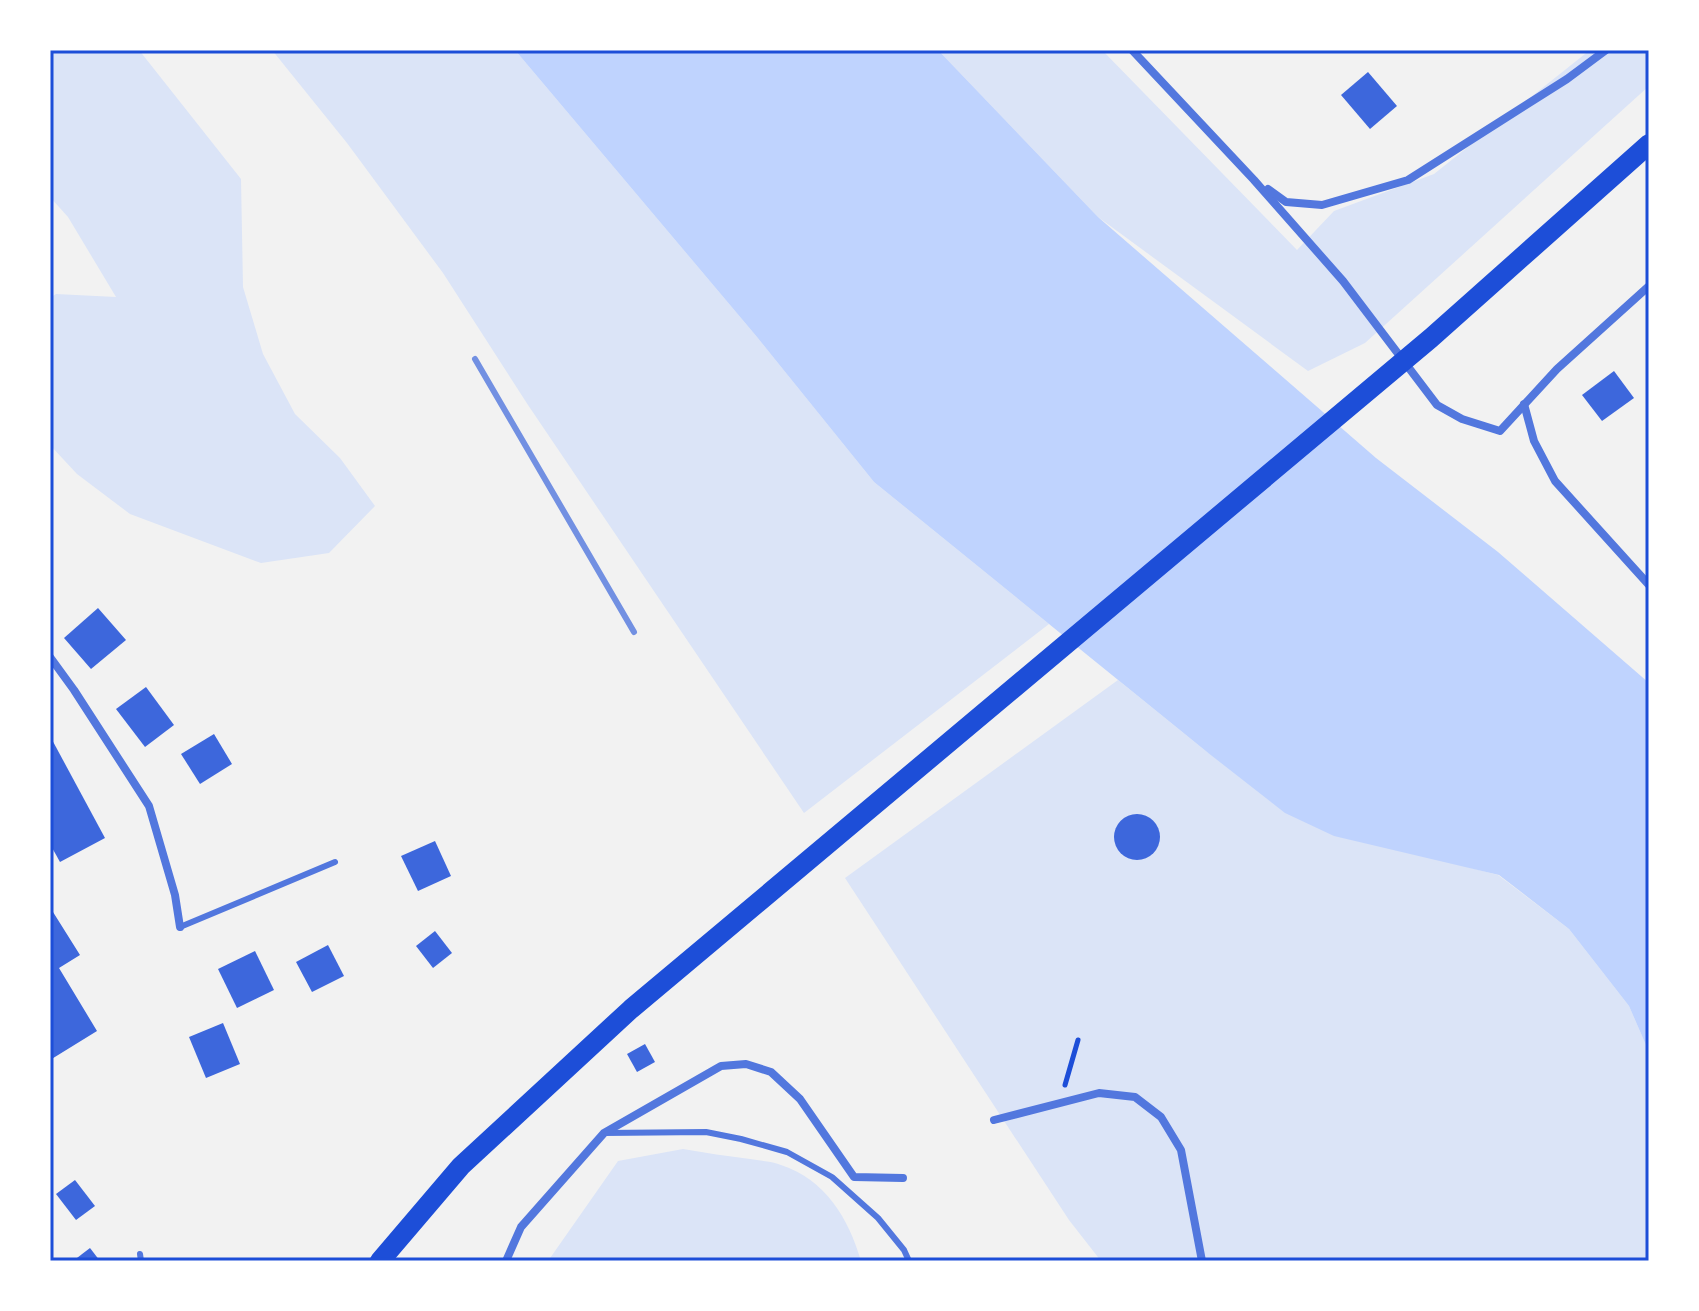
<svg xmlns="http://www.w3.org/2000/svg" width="1699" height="1311" viewBox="0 0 1699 1311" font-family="'DejaVu Sans',sans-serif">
  <rect width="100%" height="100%" fill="#f2f2f2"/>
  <g fill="#dbe4f7">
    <path d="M 50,50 L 139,50 L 241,179 L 243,287 L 263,354 L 295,414 L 340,458 L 375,506 L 329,553 L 261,563 L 130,514 L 77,474 L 50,445 L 50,298 L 56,294 L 116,297 L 68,217 L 50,197 Z"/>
    <path d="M 272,50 L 515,50 L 757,337 L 874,482 L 1049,624 L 804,813 L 528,405 L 443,273 L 347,143 Z"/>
    <path d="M 938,50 L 1102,50 L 1297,250 L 1334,211 L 1434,174 L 1590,50 L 1649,50 L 1649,86 L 1365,343 L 1308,371 L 1098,217 Z"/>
    <path d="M 1118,680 L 1207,752 L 1437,859 L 1498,875 L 1569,929 L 1629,1006 L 1649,1052 L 1649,1261 L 1101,1261 L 1069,1220 L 845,878 Z"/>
    <path d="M 683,1149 C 705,1153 728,1156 750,1159 C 760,1161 772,1161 781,1165 C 825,1179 849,1219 861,1261 L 548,1261 L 618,1161 Z"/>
  </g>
  <path fill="#bfd3fe" d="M 515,50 L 938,50 L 1098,217 L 1376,458 L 1498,552 L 1649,683 L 1649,1052 L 1629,1006 L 1569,929 L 1499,875 L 1334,836 L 1285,813 L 1207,752 L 874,482 L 757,337 Z"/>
  <g fill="#3d67dc">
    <path d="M 1368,72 L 1397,106 L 1370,129 L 1341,95 Z"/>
    <path d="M 1614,371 L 1634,398 L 1602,421 L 1582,395 Z"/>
    <path d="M 98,608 L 126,640 L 91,669 L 64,638 Z"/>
    <path d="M 146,687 L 174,725 L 145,747 L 116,709 Z"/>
    <path d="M 214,734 L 232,764 L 200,784 L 181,754 Z"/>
    <path d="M 50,736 L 105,838 L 60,862 L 50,844 Z"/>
    <circle cx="1137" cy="837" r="23"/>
    <path d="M 435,841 L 451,876 L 418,891 L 401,856 Z"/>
    <path d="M 53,912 L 80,955 L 59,968 L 97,1031 L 50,1060 L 50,914 Z"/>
    <path d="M 435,931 L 452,953 L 433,968 L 416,946 Z"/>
    <path d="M 328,945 L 344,976 L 312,992 L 296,962 Z"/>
    <path d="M 255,951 L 274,990 L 237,1008 L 218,969 Z"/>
    <path d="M 223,1023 L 240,1064 L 206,1078 L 189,1037 Z"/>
    <path d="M 645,1044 L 655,1062 L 637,1072 L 627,1054 Z"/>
    <path d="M 75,1180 L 95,1206 L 76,1220 L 56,1194 Z"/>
    <path d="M 90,1248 L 100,1261 L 73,1261 Z"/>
  </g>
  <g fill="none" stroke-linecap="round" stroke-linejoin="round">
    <path stroke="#1d4ed8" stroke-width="5" d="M 1065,1085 L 1078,1040"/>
    <g stroke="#5277de" stroke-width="6">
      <path d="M 180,927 L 335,862"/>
      <path d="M 604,1133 L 706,1132 L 741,1139 L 787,1152 L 832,1177 L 878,1218 L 904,1250 L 909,1261"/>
      <path d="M 140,1254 L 141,1261"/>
    </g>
    <g stroke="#5277de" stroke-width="8">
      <path d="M 1132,50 L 1254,180 L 1343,281 L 1437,405 L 1462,419 L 1500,431 L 1557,369 L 1649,286"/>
      <path d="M 1268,189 L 1286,202 L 1322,205 L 1408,180 L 1567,79 L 1606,50"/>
      <path d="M 1524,404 L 1534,441 L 1555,481 L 1649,585"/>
      <path d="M 50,657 L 74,690 L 149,806 L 175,895 L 180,927"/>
      <path d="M 994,1120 L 1099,1093 L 1135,1097 L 1161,1117 L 1181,1150 L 1202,1261"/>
      <path d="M 506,1261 L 521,1227 L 604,1133 L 721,1066 L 746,1064 L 771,1072 L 800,1099 L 854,1177 L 903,1178"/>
    </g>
    <path stroke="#1d4ed8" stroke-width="20" d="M 380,1261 L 461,1166 L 631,1009 L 1431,338 L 1649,144"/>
    <path stroke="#7290e2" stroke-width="6" d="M 475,359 L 634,632"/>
  </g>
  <rect width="1699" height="1311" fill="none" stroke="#ffffff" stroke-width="104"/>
  <rect x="52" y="52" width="1595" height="1207" fill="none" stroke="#1d4ed8" stroke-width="3"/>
</svg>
